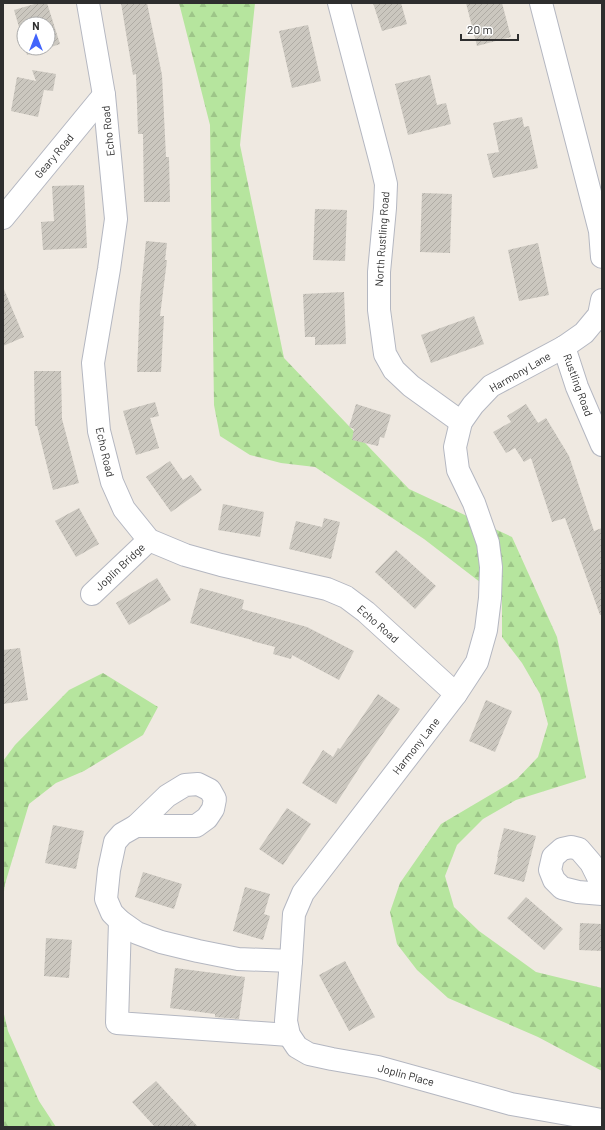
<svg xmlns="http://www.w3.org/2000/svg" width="605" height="1130" viewBox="0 0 605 1130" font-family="Barlow,sans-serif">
  <defs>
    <pattern id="forest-firs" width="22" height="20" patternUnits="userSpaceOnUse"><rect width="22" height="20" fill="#b6e59e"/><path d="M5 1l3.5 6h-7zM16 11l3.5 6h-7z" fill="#9dc588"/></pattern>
    <pattern id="building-hatch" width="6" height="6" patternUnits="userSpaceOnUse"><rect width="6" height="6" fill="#cbc7bf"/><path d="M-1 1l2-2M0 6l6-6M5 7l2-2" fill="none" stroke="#afaba4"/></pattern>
  </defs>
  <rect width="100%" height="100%" fill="#efe9e1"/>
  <g fill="url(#forest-firs)">
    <path d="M 179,3 L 255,3 L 240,145 L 284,358 L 409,489 L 512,537 L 557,637 L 586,778 L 516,800 L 483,819 L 457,845 L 445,876 L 454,907 L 479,931 L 536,972 L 602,988 L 602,1071 L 538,1037 L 448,998 L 417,970 L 397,944 L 390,912 L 400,883 L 441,824 L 517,779 L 538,757 L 548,724 L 540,694 L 522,663 L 502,637 L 502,599 L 424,539 L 315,467 L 281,463 L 250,455 L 220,436 L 214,405 L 210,125 Z"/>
    <path d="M 103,673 L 158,707 L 143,735 L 84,771 L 56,783 L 29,804 L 5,884 L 3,899 L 3,761 L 15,745 L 69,690 Z"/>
    <path d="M 3,1010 L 8,1031 L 39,1101 L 56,1127 L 3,1127 Z"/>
  </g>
  <g fill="url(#building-hatch)">
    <path d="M 38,3 L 47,3 L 60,44 L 27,55 L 25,48 L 48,48 L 48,24 L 24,24 L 24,44 L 14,10 Z"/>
    <path d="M 121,3 L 147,3 L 162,75 L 166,157 L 169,157 L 170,202 L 144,202 L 143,134 L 138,134 L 136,74 L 133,75 Z"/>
    <path d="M 373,3 L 401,3 L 407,24 L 382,31 Z"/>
    <path d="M 466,3 L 502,3 L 511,37 L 477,46 Z"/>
    <path d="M 308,25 L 321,81 L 292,88 L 279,31 Z"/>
    <path d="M 32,70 L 56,74 L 53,91 L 44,90 L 38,117 L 11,111 L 17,77 L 36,81 Z"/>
    <path d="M 430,75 L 437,105 L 446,103 L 451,124 L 408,135 L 395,84 Z"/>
    <path d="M 522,117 L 524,127 L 529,126 L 538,168 L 493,178 L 487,154 L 499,152 L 493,123 Z"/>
    <path d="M 84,185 L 87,248 L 43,250 L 41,222 L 54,221 L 52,186 Z"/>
    <path d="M 422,193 L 452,194 L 450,253 L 420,252 Z"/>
    <path d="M 315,209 L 347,210 L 345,261 L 313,260 Z"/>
    <path d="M 146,241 L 167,243 L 165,260 L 167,260 L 160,316 L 164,316 L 161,372 L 137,372 L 140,299 Z"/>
    <path d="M 538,243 L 549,295 L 519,301 L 508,250 Z"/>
    <path d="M 3,287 L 24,337 L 3,346 Z"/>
    <path d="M 344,292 L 346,344 L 315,345 L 315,337 L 305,337 L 303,294 Z"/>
    <path d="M 474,316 L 484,344 L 431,363 L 421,335 Z"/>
    <path d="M 34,371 L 61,371 L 62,419 L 79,483 L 53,490 L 37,426 L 35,426 Z"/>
    <path d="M 155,402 L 159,416 L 150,418 L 159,448 L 136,455 L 123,411 Z"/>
    <path d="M 356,404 L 391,415 L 384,438 L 380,437 L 378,446 L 352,440 L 354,429 L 349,427 Z"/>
    <path d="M 526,404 L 538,423 L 546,418 L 569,456 L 594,531 L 602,528 L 602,615 L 600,615 L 565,518 L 552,522 L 531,458 L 524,462 L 515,448 L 506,453 L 493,432 L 511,422 L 507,416 Z"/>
    <path d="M 170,461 L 183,480 L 191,475 L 202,490 L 171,512 L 146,477 Z"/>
    <path d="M 223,504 L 264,512 L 260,537 L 218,530 Z"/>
    <path d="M 79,508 L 99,544 L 76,557 L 55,521 Z"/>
    <path d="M 324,518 L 340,522 L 331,559 L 289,549 L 296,521 L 322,527 Z"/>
    <path d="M 396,550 L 436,586 L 415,609 L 375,572 Z"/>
    <path d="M 157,578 L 171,600 L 129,625 L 116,603 Z"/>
    <path d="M 200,588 L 244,600 L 242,609 L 307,627 L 354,651 L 339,680 L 292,655 L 291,659 L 273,654 L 275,647 L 252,641 L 252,640 L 190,623 Z"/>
    <path d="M 20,648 L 28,700 L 3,704 L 3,650 Z"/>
    <path d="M 378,694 L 400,709 L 363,762 L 336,804 L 302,783 L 323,750 L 333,757 L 338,748 L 340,749 Z"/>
    <path d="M 486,700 L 512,711 L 495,752 L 469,741 Z"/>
    <path d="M 287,808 L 311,824 L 283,865 L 259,849 Z"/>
    <path d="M 53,825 L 84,831 L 76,869 L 45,863 Z"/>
    <path d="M 504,828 L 536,836 L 524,882 L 494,874 L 498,857 L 497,857 Z"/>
    <path d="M 143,872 L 182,884 L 174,909 L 135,897 Z"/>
    <path d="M 245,887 L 270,894 L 264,914 L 270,916 L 263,940 L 233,931 Z"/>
    <path d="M 526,897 L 563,929 L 544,950 L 507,918 Z"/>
    <path d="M 580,923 L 602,924 L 602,951 L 579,950 Z"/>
    <path d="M 46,938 L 72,940 L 69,978 L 44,976 Z"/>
    <path d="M 345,961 L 375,1017 L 349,1031 L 319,975 Z"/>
    <path d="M 175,968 L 245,977 L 239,1019 L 215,1017 L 215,1014 L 170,1008 Z"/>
    <path d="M 156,1081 L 198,1127 L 155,1127 L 132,1102 Z"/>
  </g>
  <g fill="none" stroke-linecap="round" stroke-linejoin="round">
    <g stroke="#b4b7c1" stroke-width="24">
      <g id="minor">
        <path d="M 88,3 L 104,95 L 116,219 L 109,269 L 93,363 L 99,431 L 112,482 L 124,509 L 149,540 L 185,555 L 221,565 L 327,589 L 346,597 L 366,612 L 456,694"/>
        <path d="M 339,3 L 381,163 L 386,184 L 385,208 L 379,272 L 379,310 L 385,354 L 394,370 L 411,386 L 461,422"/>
        <path d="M 541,3 L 600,231 L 602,257"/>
        <path d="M 3,218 L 104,95"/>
        <path d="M 564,347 L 577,387 L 602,445"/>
        <path d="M 92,594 L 149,540"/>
        <path d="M 198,784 L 210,790 L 215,799 L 213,809 L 207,818 L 196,826 L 136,826 L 167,796 L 185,785 Z"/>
        <path d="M 136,826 L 122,834 L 115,842 L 109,870 L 106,899 L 112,913 L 120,921 L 137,933 L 161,942 L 198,951 L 238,959 L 291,961 L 294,914 L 303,893 L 456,694 L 477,662 L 486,630 L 490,598 L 491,567 L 488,543 L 474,503 L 458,470 L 455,447 L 461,422 L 473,405 L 491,386 L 564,347 L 584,333 L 599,315 L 602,300"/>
        <path d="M 602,885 L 591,863 L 579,849 L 571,847 L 562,849 L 553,857 L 550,870 L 554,880 L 562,888 L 578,892 L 602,894"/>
        <path d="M 120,921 L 117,1023 L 289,1035"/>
        <path d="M 291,961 L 286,1021 L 289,1035 L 297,1047 L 309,1054 L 332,1059 L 378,1067 L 511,1104 L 602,1120"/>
      </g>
    </g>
    <use href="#minor" stroke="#fff" stroke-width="22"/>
  </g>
  <g text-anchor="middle" stroke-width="3" stroke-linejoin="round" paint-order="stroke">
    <g font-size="11" fill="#2e2e2e" stroke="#fff">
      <text transform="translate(108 131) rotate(-96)" y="4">Echo Road</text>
      <text transform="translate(54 156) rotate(-50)" y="4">Geary Road</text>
      <text transform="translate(382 239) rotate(-86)" y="4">North Rustling Road</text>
      <text transform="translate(520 372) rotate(-30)" y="4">Harmony Lane</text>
      <text transform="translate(578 385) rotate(70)" y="4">Rustling Road</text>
      <text transform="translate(105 452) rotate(77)" y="4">Echo Road</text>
      <text transform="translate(120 567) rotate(-43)" y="4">Joplin Bridge</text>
      <text transform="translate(378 624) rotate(41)" y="4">Echo Road</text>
      <text transform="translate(416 746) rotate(-52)" y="4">Harmony Lane</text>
      <text transform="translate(406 1075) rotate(15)" y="4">Joplin Place</text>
    </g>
  </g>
  <rect width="605" height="1130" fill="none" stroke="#2e2e2e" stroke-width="8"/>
  <g transform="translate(36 36)"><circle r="19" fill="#ffffff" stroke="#ababab"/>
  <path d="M0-3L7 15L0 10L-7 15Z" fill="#4264fb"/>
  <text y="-6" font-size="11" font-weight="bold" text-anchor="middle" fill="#2e2e2e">N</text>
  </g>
  <path d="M461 34v6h57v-6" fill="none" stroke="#2e2e2e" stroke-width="2"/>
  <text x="467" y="34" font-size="12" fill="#2e2e2e" stroke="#ffffff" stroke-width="3" paint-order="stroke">20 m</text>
</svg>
